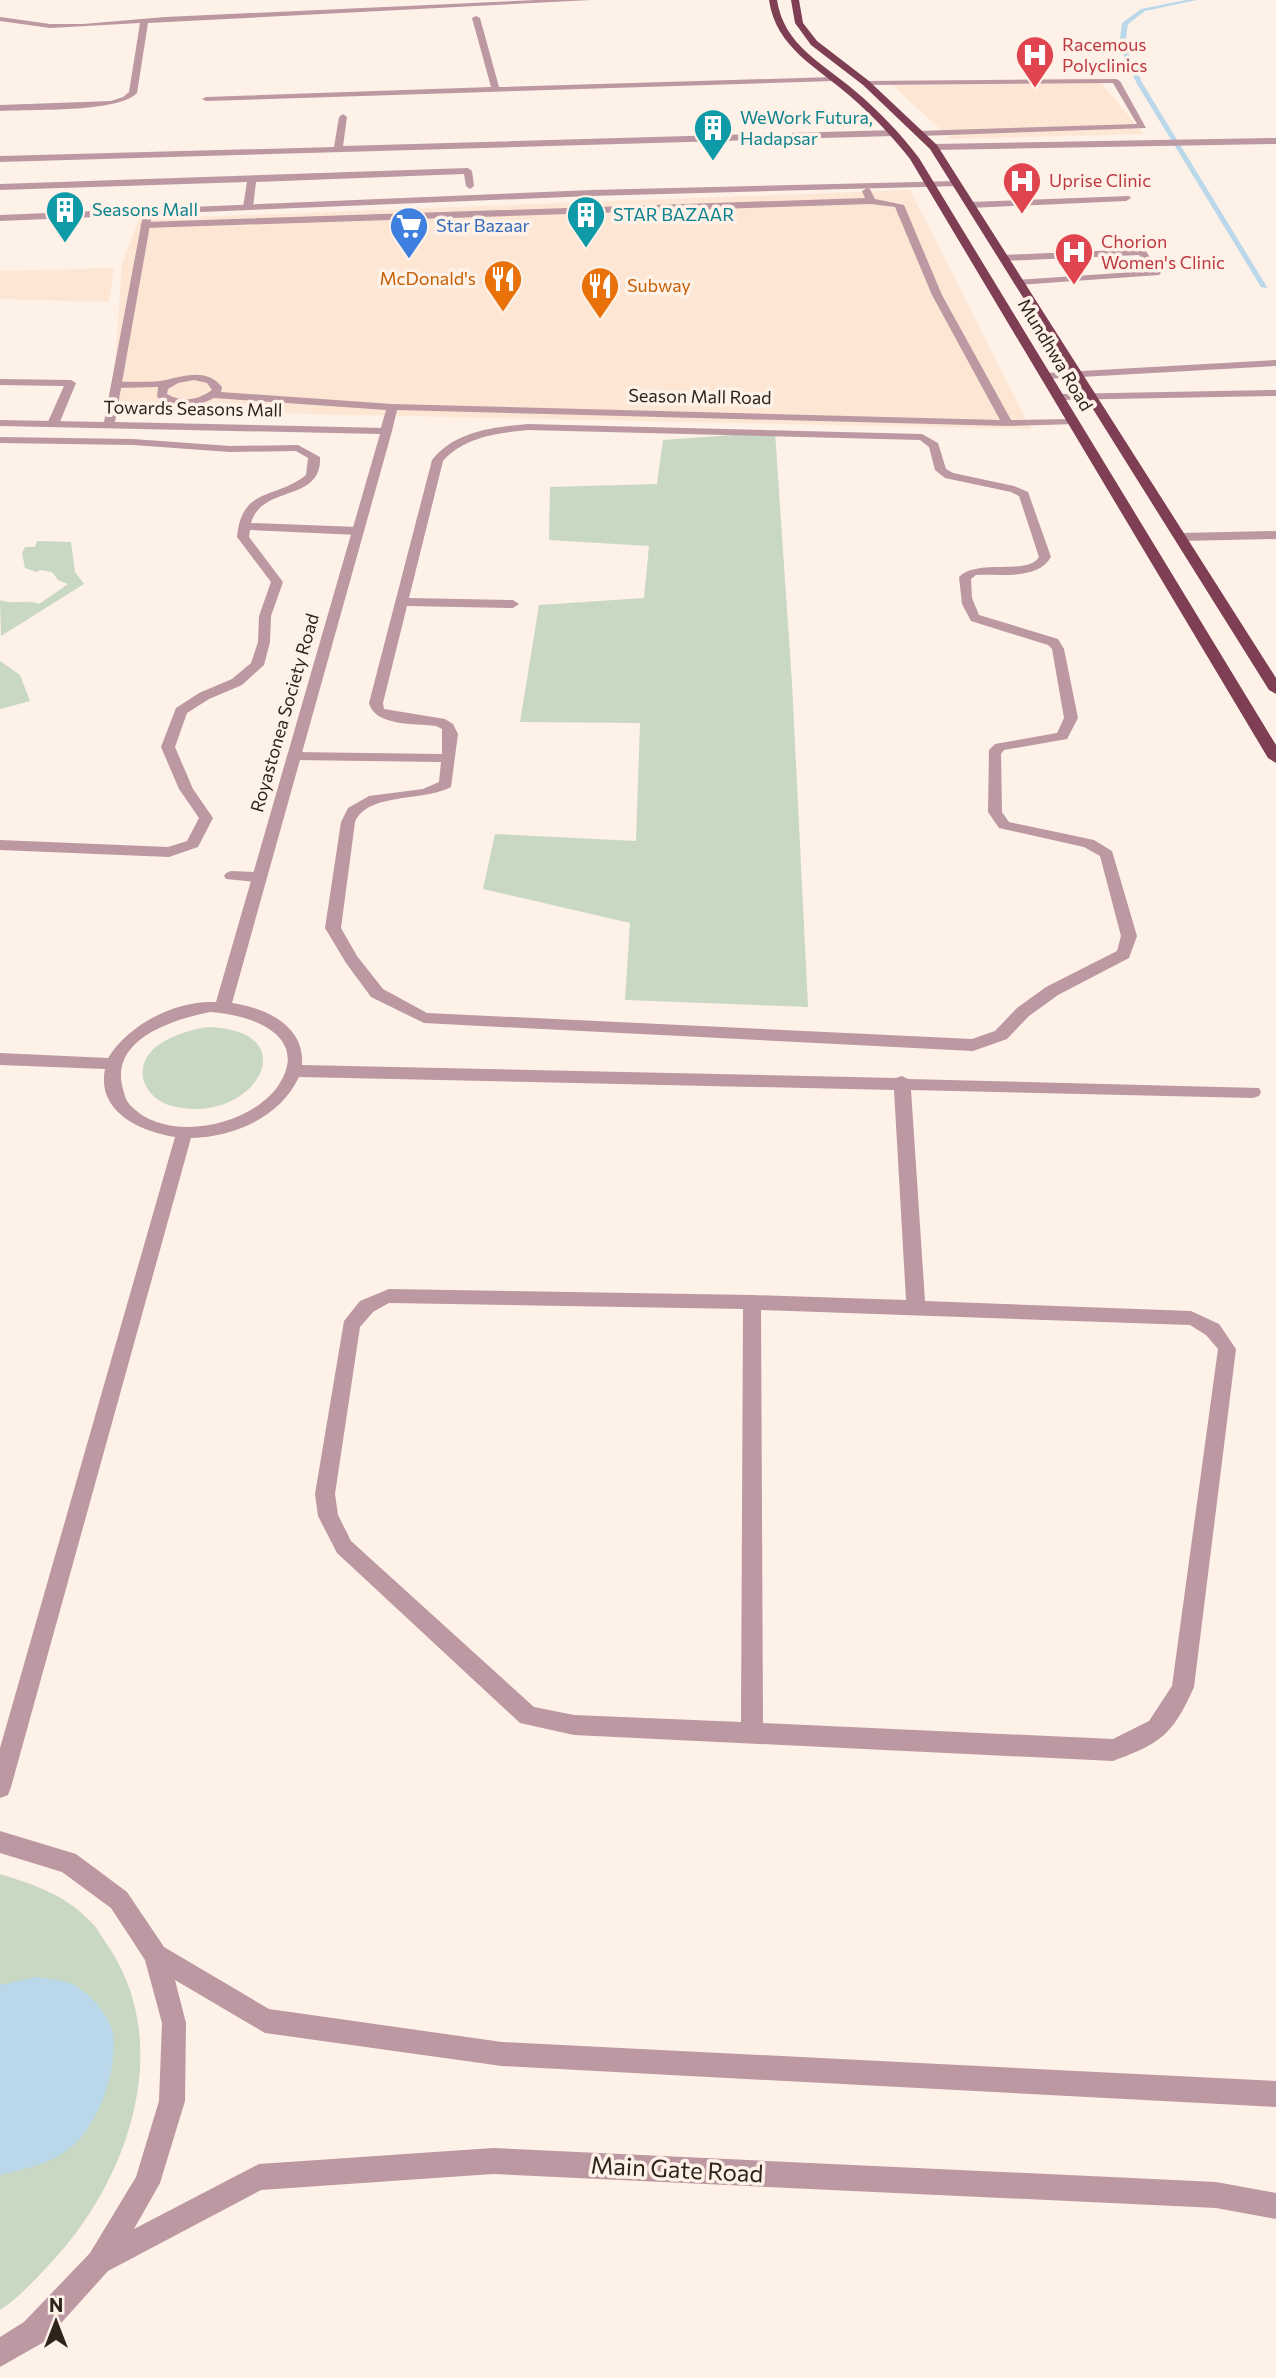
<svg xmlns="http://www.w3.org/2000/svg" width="1276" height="2378" viewBox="0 0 1276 2378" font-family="Commissioner,sans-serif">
  <rect width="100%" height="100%" fill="#fef1e7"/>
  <g fill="#fde7d4">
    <path d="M 1097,78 L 1144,134 L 951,139 L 888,81 Z"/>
    <path d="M 910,190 L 1031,429 L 112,410 L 122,264 L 139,219 Z"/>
    <path d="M 114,268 L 109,302 L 0,299 L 0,271 Z"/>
  </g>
  <g fill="#c8d8c3">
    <path d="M 775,432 L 792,683 L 808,1007 L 625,1000 L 630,923 L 483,889 L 495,834 L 636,841 L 640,723 L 520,722 L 539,605 L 644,598 L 649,546 L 549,540 L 550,487 L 657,484 L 663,440 Z"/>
    <path d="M 37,541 L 71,542 L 75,572 L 84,584 L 1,636 L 0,600 C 13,605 26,599 39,604 L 68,584 L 58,580 L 52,572 L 40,570 L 36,572 L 25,568 L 22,553 L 25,547 L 35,547 Z"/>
    <path d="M 0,661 L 20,675 L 30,701 L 0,709 Z"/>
    <path d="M 208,1027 C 310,1030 254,1127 172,1106 C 159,1103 146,1092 143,1078 C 138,1044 183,1031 208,1027 Z"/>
    <path d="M 0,1874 C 35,1885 66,1895 92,1923 C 99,1930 104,1941 110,1949 C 176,2051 125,2187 47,2267 C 32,2283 18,2298 0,2310 Z"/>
  </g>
  <path fill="#bad8ea" d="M 37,1977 C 48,1979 65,1980 74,1985 C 89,1993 108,2014 112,2030 C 120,2065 99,2126 70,2148 C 50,2164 25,2169 0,2175 L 0,1985 Z"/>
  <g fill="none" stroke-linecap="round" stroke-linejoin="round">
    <path fill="#bad8ea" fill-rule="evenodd" d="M 1186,0 L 1197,0 L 1145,11 L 1128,24 L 1125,46 L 1143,84 L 1267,287 L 1266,288 L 1261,287 L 1137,84 L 1119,46 L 1122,23 L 1141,9 Z"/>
    <g fill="#bc98a2" fill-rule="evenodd">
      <path d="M 476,16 L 480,18 L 499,87 L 833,77 L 837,79 L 833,81 L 206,101 L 202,99 L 206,97 L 491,87 L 472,18 Z"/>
      <path d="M 1116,79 L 1120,81 L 1146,128 L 920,136 L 917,131 L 1137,124 L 1113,83 L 866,85 L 862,83 L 866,81 Z"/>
      <path d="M 343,114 L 347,117 L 343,146 L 894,130 L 898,133 L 894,136 L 0,162 L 0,156 L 334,147 L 339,117 Z"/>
      <path d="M 1276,138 L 1276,144 L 934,150 L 930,147 L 934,144 Z"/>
      <path d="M 468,168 L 472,171 L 474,186 L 470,189 L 466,186 L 464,174 L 256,182 L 253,207 L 248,210 L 243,207 L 247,182 L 0,190 L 0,184 Z"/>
      <path d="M 867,188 L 870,189 L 875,199 L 904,205 L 942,295 L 1011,420 L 1073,419 L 1077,420 L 1077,424 L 1007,426 L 397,410 L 392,431 L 386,434 L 380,431 L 386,410 L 214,398 C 195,408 175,409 157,397 L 158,387 L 116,388 L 111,385 L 116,382 C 132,381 151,383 166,380 C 187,375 207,369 222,387 L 221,392 L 392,404 L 1000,420 L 932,295 L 895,207 L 871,204 L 145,228 L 140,225 L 145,222 L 865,198 L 862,191 ZM 194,380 L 207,383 L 212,390 C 198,400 182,403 167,394 L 168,389 L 178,383 Z"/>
      <path d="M 1129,196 L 1131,198 L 1126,201 L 970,208 L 965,205 L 970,202 Z"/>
      <path d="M 1142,249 L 1145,250 L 1161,273 L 1159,275 L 1018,285 L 1013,282 L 1015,280 L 1149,271 L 1139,255 L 1003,261 L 998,258 L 1003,255 Z"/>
      <path d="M 1276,360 L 1276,366 L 1046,379 L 1041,376 L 1046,373 Z"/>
      <path d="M 0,379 L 71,380 L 76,383 L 59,424 L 53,427 L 47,424 L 64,386 L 0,385 Z"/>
      <path d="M 1276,390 L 1276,396 L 1058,400 L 1053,397 L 1058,394 Z"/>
      <path d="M 528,424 L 922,434 L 938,443 L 946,469 L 953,473 L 1014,486 L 1028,492 L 1051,557 C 1038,580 1000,574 976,575 L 971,579 L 972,598 L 979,615 L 1058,639 L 1064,649 L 1078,718 L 1067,739 L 1004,750 L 1001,754 L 1002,812 L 1009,822 L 1094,840 L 1112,851 L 1137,936 L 1129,958 L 1058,995 L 1029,1016 L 1007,1039 L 973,1051 L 424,1023 L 371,997 L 346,963 L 325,928 L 341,822 L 348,808 L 369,796 L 423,789 L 439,782 L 441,762 L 294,760 L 287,756 L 294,752 L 442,754 L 442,729 L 436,726 C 416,723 375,727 369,703 L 432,460 C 455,431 494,427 528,424 ZM 528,430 L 920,440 L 929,447 L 935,470 L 945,478 L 1011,492 L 1019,496 L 1039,557 C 1027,576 978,558 959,577 L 962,604 L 971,621 L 1048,645 L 1052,649 L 1064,718 L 1057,733 L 995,744 L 989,750 L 988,812 L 999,828 L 1084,847 L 1100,856 L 1121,936 L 1117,951 L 1046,987 L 1017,1008 L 995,1031 L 972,1039 L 427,1013 L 383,989 L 357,956 L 341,928 L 355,822 C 368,792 423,802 451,787 L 458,734 L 453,724 L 445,719 L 384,709 L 383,703 L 407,606 L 513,608 L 519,604 L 513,600 L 409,598 L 443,461 C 464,437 498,433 528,430 Z"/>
      <path d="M 0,437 L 133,439 L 230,446 L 298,445 L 320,457 C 322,503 262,484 251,523 L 358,527 L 364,531 L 358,535 L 250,530 L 249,537 L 283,582 L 271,616 L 270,642 L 264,665 L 242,685 L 209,699 L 187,713 L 175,747 L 193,789 L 213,818 L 198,847 L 169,857 L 0,850 L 0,840 L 168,847 L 187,841 L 199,818 L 179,789 L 161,747 L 176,708 L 199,693 L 232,679 L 251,663 L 258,642 L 259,616 L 271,582 L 237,537 C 242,486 275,500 306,475 L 308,458 L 296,451 L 230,452 L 133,445 L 0,443 Z"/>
      <path d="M 1276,531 L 1276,539 L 1180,541 L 1174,537 L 1180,533 Z"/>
      <path d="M 231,871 L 257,872 L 264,877 L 257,882 L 226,879 L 224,876 L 226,873 Z"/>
    </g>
    <g fill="#bc98a2" fill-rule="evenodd">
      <path d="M 537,0 L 591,0 L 148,23 L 137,93 C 118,113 30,109 0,111 L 0,105 L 111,101 L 123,97 L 129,92 L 140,23 L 50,28 L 0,21 L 0,17 L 50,24 L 83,24 L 165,17 Z"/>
      <path d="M 957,181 L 961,184 L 960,186 L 591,196 L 152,214 L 115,422 L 386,428 L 392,431 L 232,1003 C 265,1008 305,1025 302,1065 L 896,1078 L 902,1076 L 908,1079 L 1259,1088 L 1261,1092 L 1259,1096 L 1253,1098 L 911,1090 L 925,1301 L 1191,1311 L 1219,1324 L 1236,1349 L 1194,1687 C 1173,1734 1162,1743 1113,1761 L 574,1735 L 520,1723 L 337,1553 L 318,1516 L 315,1494 L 344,1321 L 360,1301 L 389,1289 L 752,1295 L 906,1300 L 894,1090 L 299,1077 C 280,1117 235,1137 191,1138 L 11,1787 L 8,1795 L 0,1798 L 0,1748 L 175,1137 C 141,1132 96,1112 105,1069 L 0,1065 L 0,1053 L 108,1058 C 129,1024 176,1000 216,1002 L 380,434 L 0,426 L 0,420 L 104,422 L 143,215 L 0,221 L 0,215 L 591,190 ZM 210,1012 C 249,1014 312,1035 278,1086 C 249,1127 166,1144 130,1105 C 125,1099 124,1093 122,1085 C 112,1038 175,1019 210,1012 ZM 389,1303 L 743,1309 L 741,1722 L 574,1715 L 534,1707 L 351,1541 L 338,1515 L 335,1494 L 360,1327 L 373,1312 ZM 761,1310 L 1190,1325 L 1206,1335 L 1218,1349 L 1172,1686 L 1149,1721 L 1113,1739 L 763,1723 Z"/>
    </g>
    <path fill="#bc98a2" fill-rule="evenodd" d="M 0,1831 L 76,1854 L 127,1892 L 164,1947 L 269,2009 L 502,2042 L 1276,2081 L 1276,2107 L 502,2066 L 265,2033 L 175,1980 L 186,2023 L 185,2101 L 160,2183 L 134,2229 L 259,2164 L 493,2148 L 1216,2182 L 1276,2193 L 1276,2219 L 1216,2208 L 493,2174 L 261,2190 L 108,2271 L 44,2342 L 0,2367 L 0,2337 L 24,2322 L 90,2253 L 136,2177 L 159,2101 L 162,2023 L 145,1960 L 111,1908 L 62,1872 L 0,1853 Z"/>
    <g fill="#7e3e54" fill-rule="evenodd">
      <path d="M 769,0 L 777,0 C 784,46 823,63 855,91 C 879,111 900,133 919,158 L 1276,745 L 1276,763 L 1268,758 L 910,159 C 892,136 872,115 850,96 C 817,67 776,48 769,0 Z"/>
      <path d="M 791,0 L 799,0 L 803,23 L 817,41 L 869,81 L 937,145 L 1276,678 L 1276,694 L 1269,690 L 930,149 L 863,85 L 811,45 L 795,23 Z"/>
    </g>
  </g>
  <defs>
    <g id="hospital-pin" transform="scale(2.0125)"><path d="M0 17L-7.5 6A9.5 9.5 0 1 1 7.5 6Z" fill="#e0444e" stroke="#fef1e7"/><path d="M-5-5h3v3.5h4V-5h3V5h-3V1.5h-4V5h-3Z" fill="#fff"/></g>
    <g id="building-pin" transform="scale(2.0125)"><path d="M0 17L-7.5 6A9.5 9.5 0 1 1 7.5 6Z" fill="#0f9aa8" stroke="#fef1e7"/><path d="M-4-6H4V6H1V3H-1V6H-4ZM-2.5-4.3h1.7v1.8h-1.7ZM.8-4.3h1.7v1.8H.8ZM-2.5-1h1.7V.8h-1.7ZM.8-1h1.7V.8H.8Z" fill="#fff"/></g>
    <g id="supermarket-pin" transform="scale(2.0125)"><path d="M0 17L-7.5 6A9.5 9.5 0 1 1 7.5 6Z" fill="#3f7fe0" stroke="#fef1e7"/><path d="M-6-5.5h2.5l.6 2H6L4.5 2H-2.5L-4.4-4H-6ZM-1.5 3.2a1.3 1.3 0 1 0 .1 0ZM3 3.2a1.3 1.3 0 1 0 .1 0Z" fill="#fff"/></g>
    <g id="restaurant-pin" transform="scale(2.0125)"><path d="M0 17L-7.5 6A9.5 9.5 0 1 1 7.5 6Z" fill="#e8710a" stroke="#fef1e7"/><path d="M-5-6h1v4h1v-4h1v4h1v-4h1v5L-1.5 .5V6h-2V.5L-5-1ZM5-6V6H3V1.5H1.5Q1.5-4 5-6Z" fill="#fff"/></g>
  </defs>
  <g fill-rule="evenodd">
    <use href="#hospital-pin" x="1035" y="55"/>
    <use href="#building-pin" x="713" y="128"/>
    <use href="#hospital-pin" x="1022" y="181"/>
    <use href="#building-pin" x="65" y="210"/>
    <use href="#building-pin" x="586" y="215"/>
    <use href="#supermarket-pin" x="409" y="226"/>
    <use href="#hospital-pin" x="1074" y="252"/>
    <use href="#restaurant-pin" x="503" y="279"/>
    <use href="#restaurant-pin" x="600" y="286"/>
  </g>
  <g text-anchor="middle" stroke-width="7" stroke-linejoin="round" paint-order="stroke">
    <g font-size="18" fill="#be3a42" stroke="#fef1e7" text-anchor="start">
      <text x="1062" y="51">Racemous<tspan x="1062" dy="21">Polyclinics</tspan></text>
      <text x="1049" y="187">Uprise Clinic</text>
      <text x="1101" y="248">Chorion<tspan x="1101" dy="21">Women's Clinic</tspan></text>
    </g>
    <g font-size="18" fill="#0d838f" stroke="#fef1e7" text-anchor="start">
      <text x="740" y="124">WeWork Futura,<tspan x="740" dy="21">Hadapsar</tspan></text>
      <text x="92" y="216">Seasons Mall</text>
      <text x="613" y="221">STAR BAZAAR</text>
    </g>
    <g font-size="18" fill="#366cbe" stroke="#fef1e7" text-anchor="start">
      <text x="436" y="232">Star Bazaar</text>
    </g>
    <g font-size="18" fill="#c56008" stroke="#fef1e7" text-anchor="end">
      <text x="476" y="285">McDonald's</text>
      <text x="627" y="292" text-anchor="start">Subway</text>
    </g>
    <g font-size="18" fill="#2f241a" stroke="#fef1e7">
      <text transform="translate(1055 355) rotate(59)" y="6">Mundhwa Road</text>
      <text transform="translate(700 397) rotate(1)" y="6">Season Mall Road</text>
      <text transform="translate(193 409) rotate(1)" y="6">Towards Seasons Mall</text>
      <text transform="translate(285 713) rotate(-74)" y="6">Royastonea Society Road</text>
    </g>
    <g font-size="24" fill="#2f241a" stroke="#fef1e7">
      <text transform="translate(677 2170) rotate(3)" y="8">Main Gate Road</text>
    </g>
  </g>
  <g transform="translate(56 2322)" stroke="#fef1e7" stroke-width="5" paint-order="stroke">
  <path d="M0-5L12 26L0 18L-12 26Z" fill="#2f241a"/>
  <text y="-10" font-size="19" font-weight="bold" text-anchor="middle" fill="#2f241a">N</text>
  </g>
</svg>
